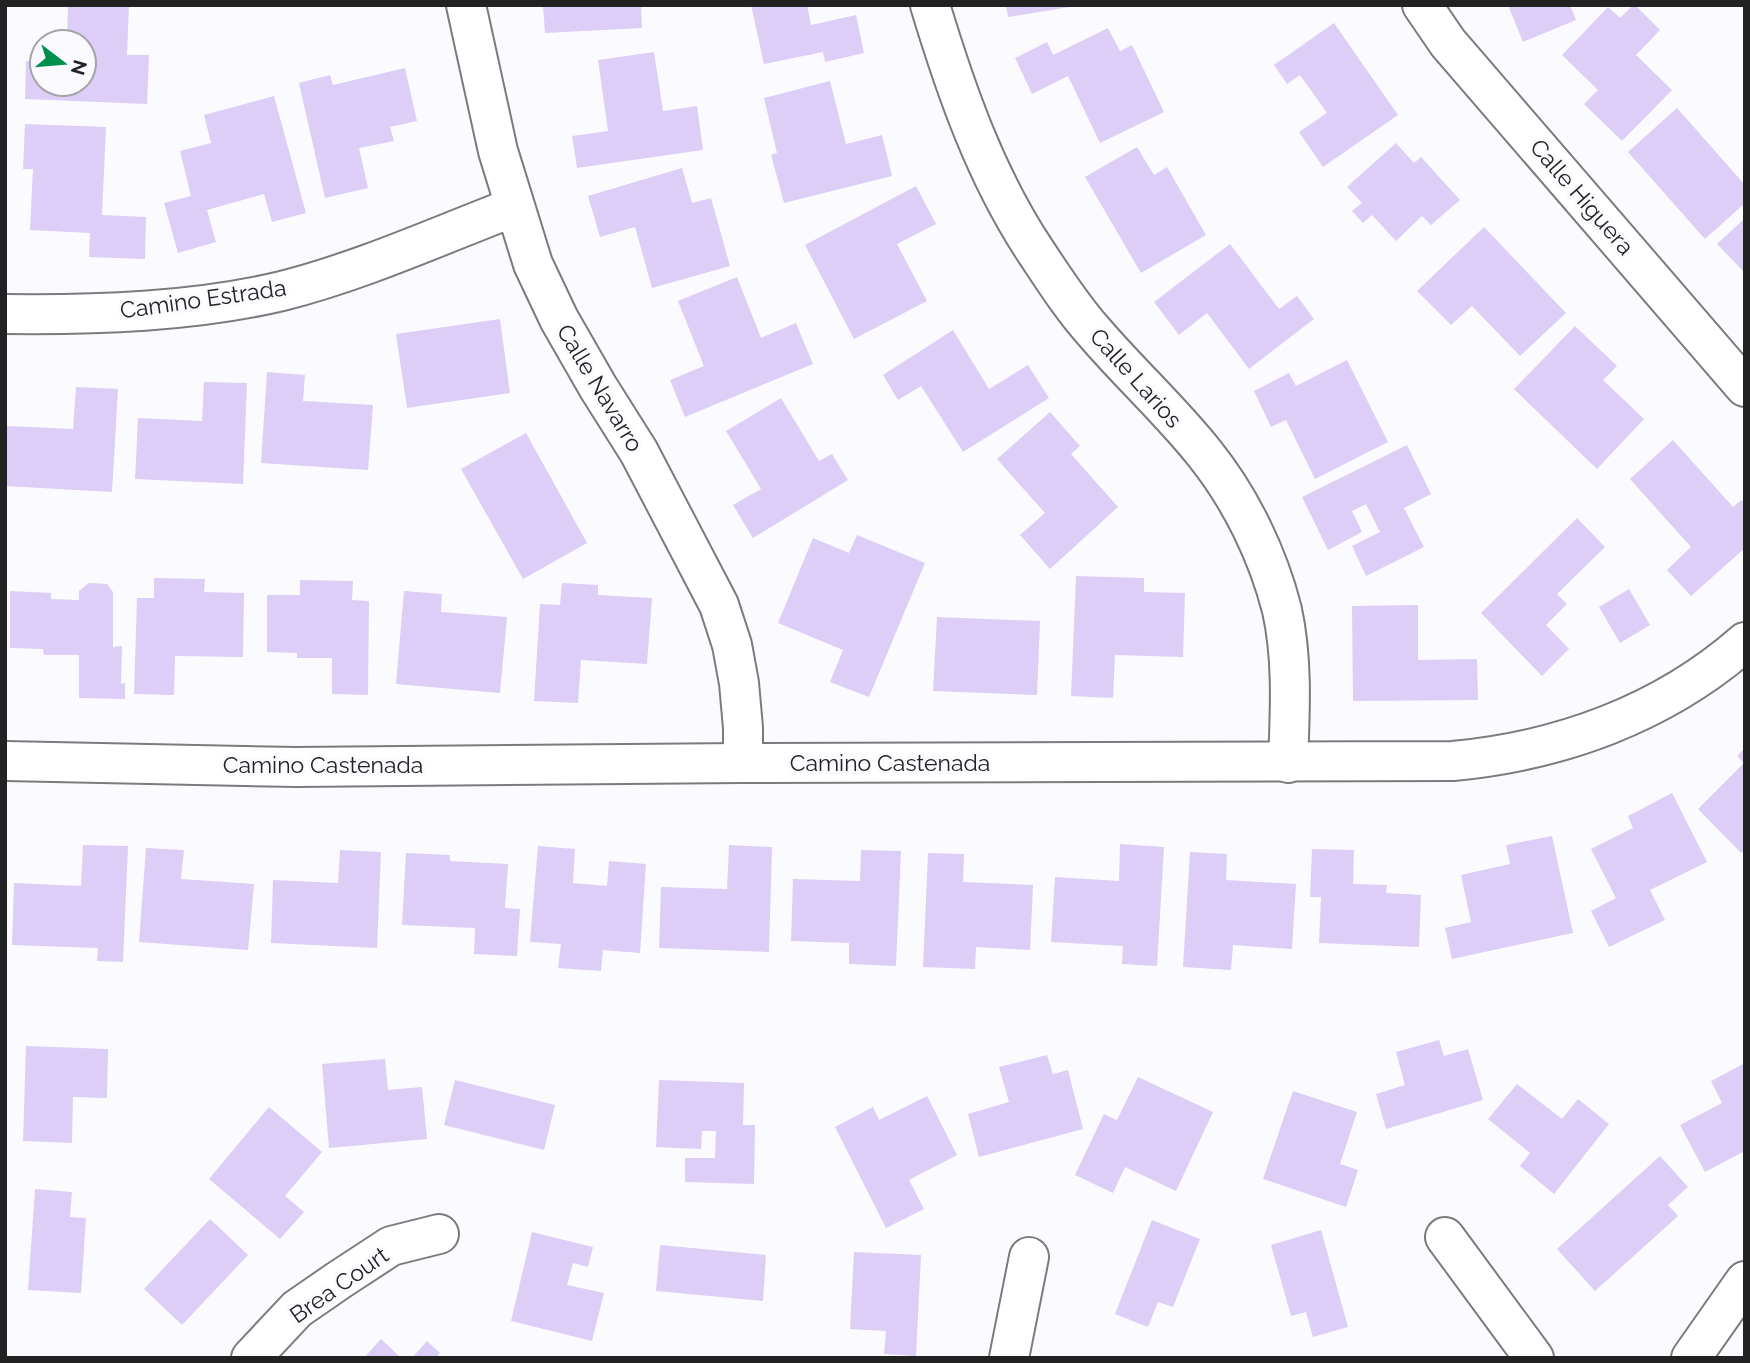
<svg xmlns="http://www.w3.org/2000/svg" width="1750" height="1363" viewBox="0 0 1750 1363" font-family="Raleway,sans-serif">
  <rect width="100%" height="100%" fill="#fbfbff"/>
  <g fill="#dccef7">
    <path d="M 68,5 L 129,5 L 127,55 L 149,55 L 147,104 L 25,99 L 26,61 L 42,62 L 42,84 L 84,84 L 84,42 L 67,42 Z"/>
    <path d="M 543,5 L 641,5 L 642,28 L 545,33 Z"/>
    <path d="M 751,5 L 807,5 L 811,25 L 856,15 L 864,53 L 825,62 L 823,52 L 764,64 Z"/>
    <path d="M 1006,5 L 1070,5 L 1070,7 L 1008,17 Z"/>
    <path d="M 1508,5 L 1570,5 L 1576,20 L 1523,42 Z"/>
    <path d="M 1633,5 L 1635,5 L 1660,30 L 1636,55 L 1672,90 L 1622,141 L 1584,104 L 1598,90 L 1562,55 L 1608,7 L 1620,18 Z"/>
    <path d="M 1334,23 L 1398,115 L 1323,167 L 1299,132 L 1327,113 L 1300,75 L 1287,84 L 1274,65 Z"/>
    <path d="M 1108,28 L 1120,51 L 1132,45 L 1164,112 L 1100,143 L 1068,76 L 1032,94 L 1015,58 L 1047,42 L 1053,55 Z"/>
    <path d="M 654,52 L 663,111 L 697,106 L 703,150 L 577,168 L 572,136 L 608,131 L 598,60 Z"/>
    <path d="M 405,68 L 417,121 L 390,127 L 394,141 L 359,148 L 368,188 L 325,198 L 299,83 L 330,75 L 333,85 Z"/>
    <path d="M 830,81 L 846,144 L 882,135 L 892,176 L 784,203 L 771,155 L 777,153 L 764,98 Z"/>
    <path d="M 274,96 L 306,213 L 272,222 L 264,194 L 207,210 L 216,242 L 178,253 L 164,203 L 191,196 L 180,151 L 211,143 L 204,115 Z"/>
    <path d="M 1677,108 L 1745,185 L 1745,203 L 1705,239 L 1628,152 Z"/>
    <path d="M 25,124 L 106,127 L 102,215 L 146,217 L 145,259 L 89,257 L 90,233 L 30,230 L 33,169 L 23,169 Z"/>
    <path d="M 1396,143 L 1414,163 L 1421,157 L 1460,200 L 1431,225 L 1422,216 L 1396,241 L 1372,215 L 1363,223 L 1352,211 L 1362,203 L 1347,187 Z"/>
    <path d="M 1137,147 L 1154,175 L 1167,167 L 1206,235 L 1141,273 L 1085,177 Z"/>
    <path d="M 682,168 L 692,203 L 711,198 L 730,266 L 652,288 L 635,227 L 600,237 L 588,196 Z"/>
    <path d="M 916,186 L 936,224 L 897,244 L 927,301 L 854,339 L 805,245 Z"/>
    <path d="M 1745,218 L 1745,273 L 1717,244 Z"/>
    <path d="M 1484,227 L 1566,313 L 1520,356 L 1472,306 L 1451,325 L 1417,291 Z"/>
    <path d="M 1230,244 L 1279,309 L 1297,296 L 1314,319 L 1249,369 L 1207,313 L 1179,335 L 1154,302 Z"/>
    <path d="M 737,277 L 761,338 L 796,323 L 813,364 L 685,417 L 670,380 L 704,366 L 678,301 Z"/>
    <path d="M 500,319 L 510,393 L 407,408 L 396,334 Z"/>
    <path d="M 1575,326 L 1617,366 L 1603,380 L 1644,419 L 1597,469 L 1514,389 Z"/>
    <path d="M 953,330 L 989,389 L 1028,365 L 1049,398 L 963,452 L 921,386 L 898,400 L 883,375 Z"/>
    <path d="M 1347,360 L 1388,442 L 1315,479 L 1286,420 L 1271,427 L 1254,391 L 1289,373 L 1296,386 Z"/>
    <path d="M 267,372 L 305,375 L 303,401 L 373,405 L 368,470 L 261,463 Z"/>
    <path d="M 204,382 L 247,383 L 243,484 L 135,479 L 138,418 L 202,421 Z"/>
    <path d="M 76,387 L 118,389 L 112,492 L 5,486 L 7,426 L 73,429 Z"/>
    <path d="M 781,398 L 819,461 L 832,454 L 848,480 L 753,538 L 733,505 L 761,489 L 726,431 Z"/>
    <path d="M 1050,412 L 1080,446 L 1071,454 L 1118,507 L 1050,569 L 1020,535 L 1045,513 L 997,459 Z"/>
    <path d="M 526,433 L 587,543 L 523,579 L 461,469 Z"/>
    <path d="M 1673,440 L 1733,507 L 1741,500 L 1745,503 L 1745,548 L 1691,596 L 1667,570 L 1691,547 L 1630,479 Z"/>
    <path d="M 1407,445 L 1431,494 L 1404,508 L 1424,547 L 1366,576 L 1352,546 L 1380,532 L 1366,504 L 1352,511 L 1362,532 L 1328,550 L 1302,497 Z"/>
    <path d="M 1577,518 L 1605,547 L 1557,594 L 1567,604 L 1546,625 L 1569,649 L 1542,676 L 1481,613 Z"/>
    <path d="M 857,535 L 925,563 L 869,697 L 830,682 L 843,650 L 778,623 L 813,538 L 849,553 Z"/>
    <path d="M 1076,576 L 1144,578 L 1144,592 L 1185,593 L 1183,657 L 1115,655 L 1113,698 L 1071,696 Z"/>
    <path d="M 154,578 L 205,579 L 204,592 L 244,593 L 243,657 L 175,656 L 174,695 L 134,694 L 137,598 L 154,598 Z"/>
    <path d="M 300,580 L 353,581 L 352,600 L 369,601 L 368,695 L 332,694 L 332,658 L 297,658 L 297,653 L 267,652 L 267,595 L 300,595 Z"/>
    <path d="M 89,583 L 107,584 L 113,592 L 113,647 L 122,646 L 121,684 L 125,683 L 125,699 L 79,698 L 79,655 L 44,655 L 43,649 L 10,648 L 10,591 L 51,593 L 51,599 L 79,600 L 79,591 Z"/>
    <path d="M 562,583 L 598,585 L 598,595 L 652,598 L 647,664 L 581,660 L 578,703 L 534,701 L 540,604 L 560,605 Z"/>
    <path d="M 1629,589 L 1650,625 L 1620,643 L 1599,607 Z"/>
    <path d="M 404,591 L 442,594 L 441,612 L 507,617 L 500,693 L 396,684 Z"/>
    <path d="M 1418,605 L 1418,660 L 1477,659 L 1478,700 L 1353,701 L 1352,606 Z"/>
    <path d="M 937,617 L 1040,621 L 1037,695 L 933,691 Z"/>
    <path d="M 1745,748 L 1745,849 L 1741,853 L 1698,809 L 1744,763 L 1737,756 Z"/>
    <path d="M 1672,793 L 1707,862 L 1650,890 L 1665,920 L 1609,947 L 1591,911 L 1616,898 L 1591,849 L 1633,828 L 1628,816 Z"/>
    <path d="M 1552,836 L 1573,933 L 1452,959 L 1445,928 L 1471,922 L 1461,875 L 1510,864 L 1506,845 Z"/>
    <path d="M 1120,844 L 1164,847 L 1157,966 L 1122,964 L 1123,946 L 1051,942 L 1055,877 L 1119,881 Z"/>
    <path d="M 83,845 L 128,846 L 123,962 L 97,961 L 98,948 L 12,945 L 14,883 L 81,886 Z"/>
    <path d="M 729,845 L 772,847 L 769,952 L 659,948 L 661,887 L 727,889 Z"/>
    <path d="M 538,846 L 575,849 L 573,883 L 607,886 L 609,861 L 646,864 L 640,953 L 603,950 L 601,971 L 558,968 L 561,944 L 530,942 Z"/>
    <path d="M 146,848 L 184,850 L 181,879 L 254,884 L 248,950 L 139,942 Z"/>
    <path d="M 1312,849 L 1354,850 L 1353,884 L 1387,885 L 1386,893 L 1421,895 L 1419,947 L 1319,943 L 1321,897 L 1310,897 Z"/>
    <path d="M 340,850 L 381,852 L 377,948 L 271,943 L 273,880 L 338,883 Z"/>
    <path d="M 861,850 L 901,851 L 896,966 L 849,964 L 849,943 L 791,941 L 793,879 L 860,881 Z"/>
    <path d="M 1190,852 L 1227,854 L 1226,880 L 1296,884 L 1292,949 L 1233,945 L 1231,970 L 1183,967 Z"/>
    <path d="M 406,853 L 450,855 L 450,861 L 508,864 L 505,908 L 520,909 L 517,956 L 474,954 L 475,928 L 402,925 Z"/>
    <path d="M 928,853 L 964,854 L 963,882 L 1033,885 L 1030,950 L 976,947 L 975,969 L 923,967 Z"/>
    <path d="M 1439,1040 L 1444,1056 L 1468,1049 L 1483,1100 L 1386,1129 L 1376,1094 L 1405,1085 L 1396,1052 Z"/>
    <path d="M 26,1046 L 108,1049 L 107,1098 L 73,1097 L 72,1143 L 23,1141 Z"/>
    <path d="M 1047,1055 L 1053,1074 L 1068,1070 L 1083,1129 L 979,1157 L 968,1114 L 1009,1102 L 999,1067 Z"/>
    <path d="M 385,1059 L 388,1090 L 422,1087 L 427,1139 L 329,1148 L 322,1064 Z"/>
    <path d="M 1745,1063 L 1745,1151 L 1705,1172 L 1680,1125 L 1722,1103 L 1711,1081 Z"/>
    <path d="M 1138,1077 L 1213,1112 L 1176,1191 L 1125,1167 L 1113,1193 L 1075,1175 L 1104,1114 L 1117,1120 Z"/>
    <path d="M 455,1080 L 555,1105 L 544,1150 L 444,1125 Z"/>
    <path d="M 659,1080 L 744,1083 L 743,1125 L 755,1125 L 754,1184 L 685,1182 L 685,1158 L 715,1158 L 716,1131 L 702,1131 L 701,1149 L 656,1147 Z"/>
    <path d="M 1517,1084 L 1562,1119 L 1578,1099 L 1609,1124 L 1554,1194 L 1520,1166 L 1530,1153 L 1488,1119 Z"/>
    <path d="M 1293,1091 L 1357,1112 L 1340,1164 L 1358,1170 L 1346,1207 L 1263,1179 Z"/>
    <path d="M 927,1096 L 957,1155 L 909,1180 L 924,1209 L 886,1228 L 835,1127 L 873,1107 L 879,1120 Z"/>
    <path d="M 269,1107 L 322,1152 L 285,1196 L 304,1212 L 280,1239 L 209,1179 Z"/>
    <path d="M 1660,1156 L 1688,1187 L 1668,1205 L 1678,1216 L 1595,1291 L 1557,1249 Z"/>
    <path d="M 35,1189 L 72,1192 L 70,1217 L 86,1218 L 81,1293 L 28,1290 Z"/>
    <path d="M 210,1219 L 248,1255 L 182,1325 L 144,1289 Z"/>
    <path d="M 1152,1220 L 1200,1239 L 1173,1307 L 1158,1302 L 1148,1327 L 1115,1314 Z"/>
    <path d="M 1321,1230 L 1348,1327 L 1313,1337 L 1306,1312 L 1291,1316 L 1271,1245 Z"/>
    <path d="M 532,1232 L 593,1247 L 588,1267 L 573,1263 L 567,1285 L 604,1293 L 592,1341 L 511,1321 Z"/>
    <path d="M 660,1245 L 766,1255 L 763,1301 L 656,1291 Z"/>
    <path d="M 854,1252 L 921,1255 L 916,1356 L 884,1354 L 886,1331 L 850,1329 Z"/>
    <path d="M 381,1339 L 401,1358 L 364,1358 Z"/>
    <path d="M 427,1341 L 440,1353 L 436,1358 L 412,1358 Z"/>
  </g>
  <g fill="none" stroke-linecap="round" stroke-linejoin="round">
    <g stroke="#7b7b7f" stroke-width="42">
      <g id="minor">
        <path d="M 466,5 L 498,151 L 533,264 L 559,319 L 598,387 L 639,452 L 719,605 L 732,645 L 739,683 L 743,728 L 743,763"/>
        <path d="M 930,5 C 956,91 986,177 1036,252 C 1054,279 1073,309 1095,333 C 1130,374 1172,412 1205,454 C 1241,499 1268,555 1282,610 C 1293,660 1290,712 1288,763"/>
        <path d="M 1422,5 L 1448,43 L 1745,387"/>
        <path d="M 5,314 C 96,315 194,312 282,291 C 361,271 438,236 514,207"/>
        <path d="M 5,761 L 296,767 L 743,763 L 1453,761 C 1560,751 1663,714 1745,642"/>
        <path d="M 1445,1237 L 1534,1358"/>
        <path d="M 251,1358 L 297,1309 L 339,1280 L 391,1246 L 439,1234"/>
        <path d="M 1009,1358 L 1029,1257"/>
        <path d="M 1691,1358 L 1745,1281"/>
      </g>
    </g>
    <use href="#minor" stroke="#fff" stroke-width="38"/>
  </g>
  <g text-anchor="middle" stroke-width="7" stroke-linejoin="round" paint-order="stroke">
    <g font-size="23" fill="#222223" stroke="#fbfbff">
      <text transform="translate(1582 197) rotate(49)" y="8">Calle Higuera</text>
      <text transform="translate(203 299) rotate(-8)" y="8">Camino Estrada</text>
      <text transform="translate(1136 378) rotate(48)" y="8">Calle Larios</text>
      <text transform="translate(600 388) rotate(59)" y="8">Calle Navarro</text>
      <text x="890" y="771">Camino Castenada</text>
      <text x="323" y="773">Camino Castenada</text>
      <text transform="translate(339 1285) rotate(-35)" y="8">Brea Court</text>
    </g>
  </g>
  <rect width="1750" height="1363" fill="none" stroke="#222223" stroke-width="14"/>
  <g transform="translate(63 63) rotate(106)"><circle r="33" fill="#fbfbff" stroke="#a4a4a7" stroke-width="2"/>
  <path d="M0-5L12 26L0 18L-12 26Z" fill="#018f4e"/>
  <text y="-10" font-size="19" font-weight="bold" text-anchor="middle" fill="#222223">N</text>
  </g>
</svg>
